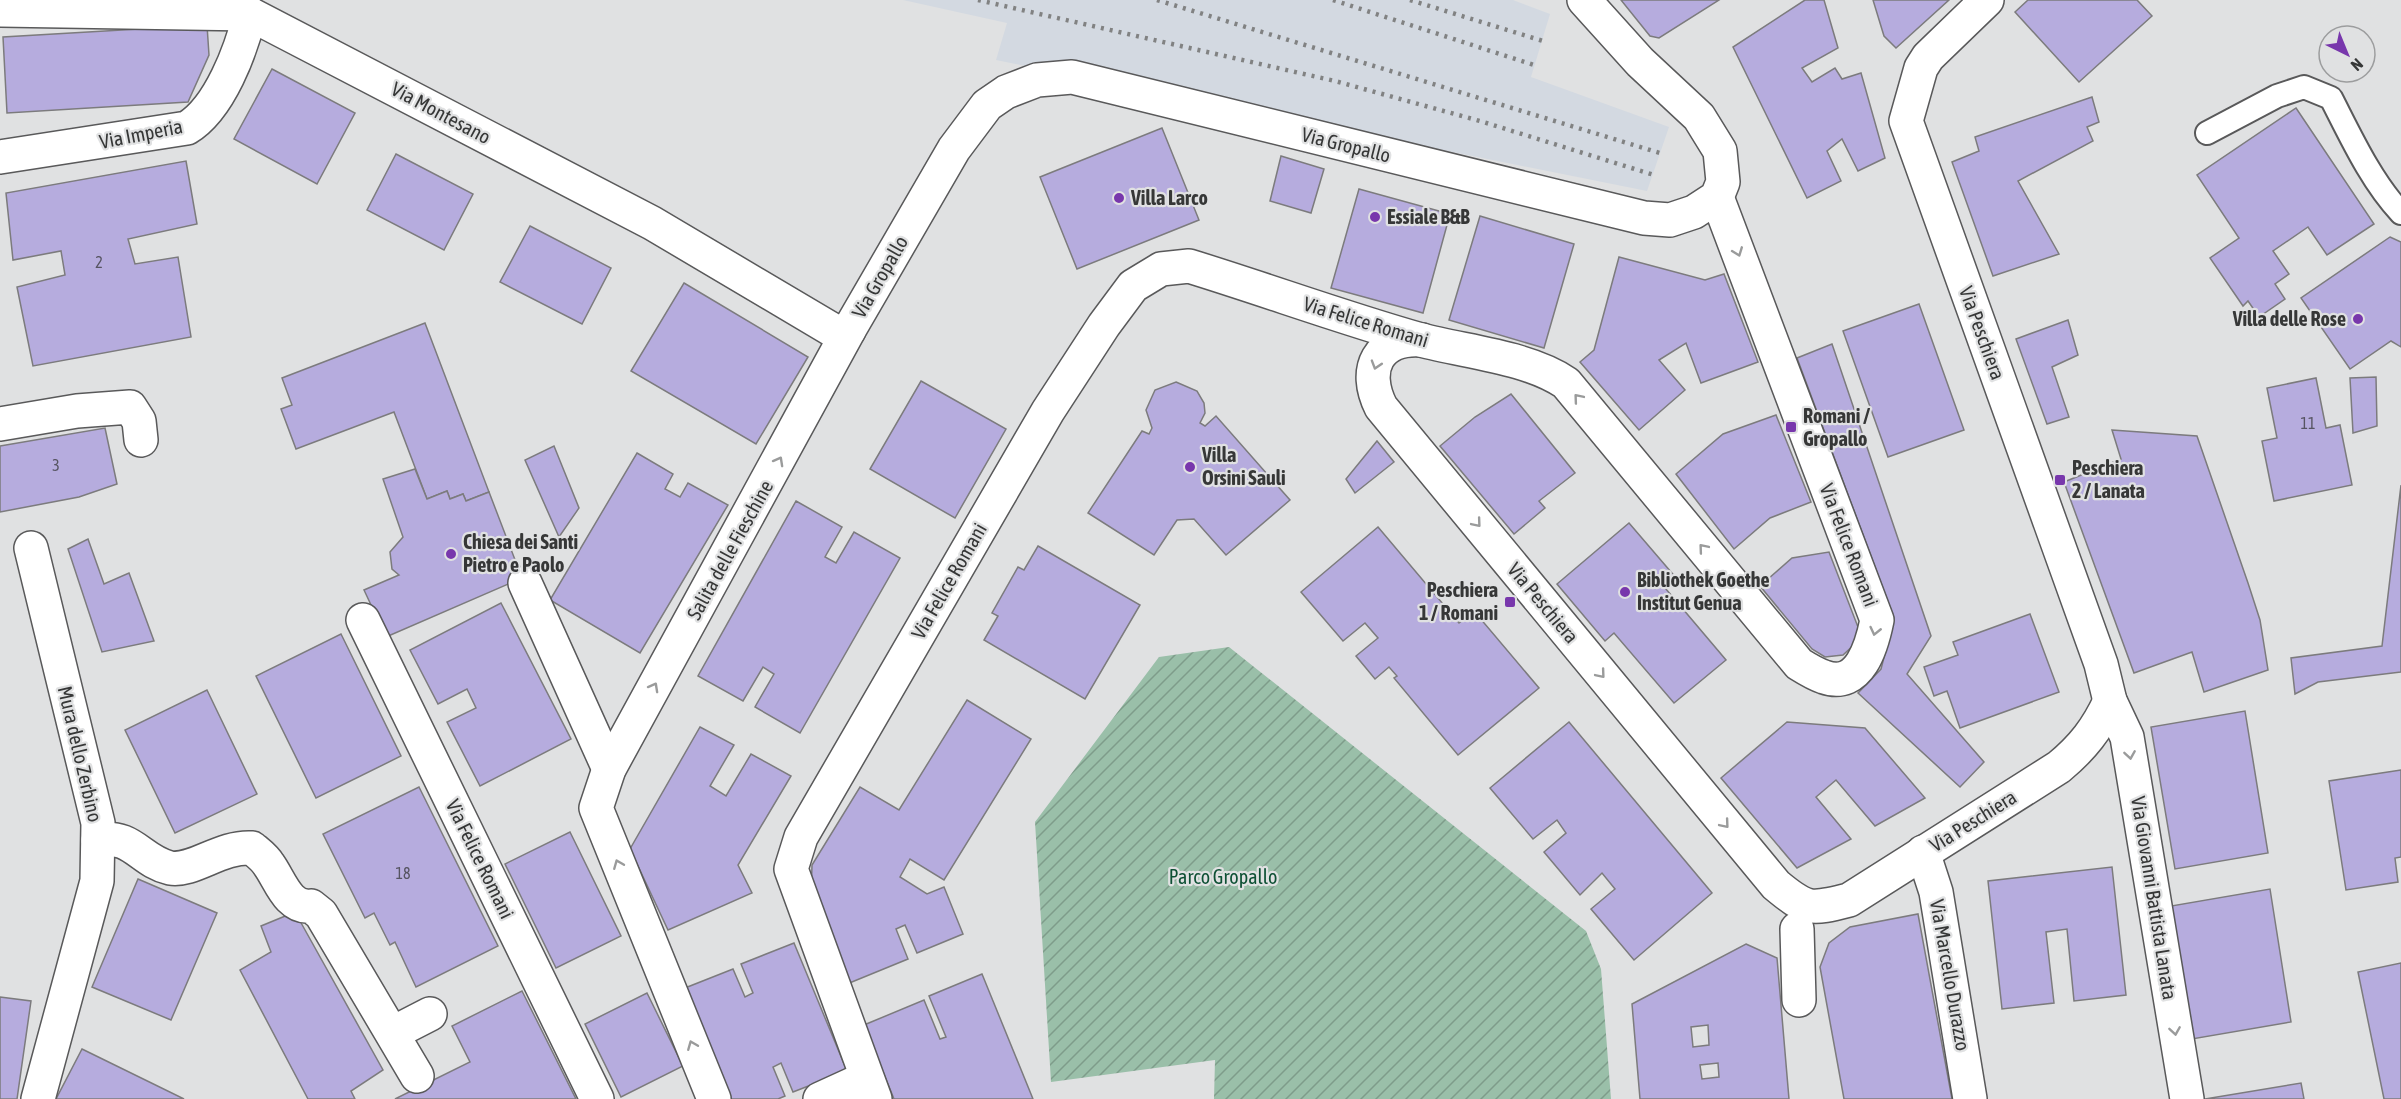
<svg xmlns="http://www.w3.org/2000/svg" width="2401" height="1099" viewBox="0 0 2401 1099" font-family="'Asap Condensed',sans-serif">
  <defs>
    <pattern id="garden-furrows" width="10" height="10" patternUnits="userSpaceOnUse" patternTransform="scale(1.5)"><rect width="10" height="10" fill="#9abfa9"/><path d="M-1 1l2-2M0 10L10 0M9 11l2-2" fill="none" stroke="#7e9c8a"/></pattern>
  </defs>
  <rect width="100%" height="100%" fill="#e0e1e2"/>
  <path fill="#d3d9e1" d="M 903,0 L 1513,0 L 1550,14 L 1531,77 L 1669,127 L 1647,191 L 996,60 L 1007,23 Z"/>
  <path fill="url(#garden-furrows)" d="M 1229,647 L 1586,931 L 1601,969 L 1611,1099 L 1214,1099 L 1215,1060 L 1051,1082 L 1035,822 L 1159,657 Z"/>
  <g fill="#b6acde" stroke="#7c7b7d" stroke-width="1.5" fill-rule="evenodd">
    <path d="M 1621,0 L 1719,0 L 1659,38 L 1650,36 Z"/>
    <path d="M 1805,0 L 1824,0 L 1838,48 L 1802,68 L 1812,82 L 1835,68 L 1842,79 L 1861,73 L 1885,158 L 1858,171 L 1842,139 L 1827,151 L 1841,181 L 1807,198 L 1733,47 Z"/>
    <path d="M 1873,0 L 1949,0 L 1896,48 L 1884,36 Z"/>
    <path d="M 2028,0 L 2137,0 L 2152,16 L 2079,82 L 2015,12 Z"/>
    <path d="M 207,25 L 209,55 L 188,102 L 7,113 L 3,37 Z"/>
    <path d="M 272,69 L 355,113 L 317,184 L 234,139 Z"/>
    <path d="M 2092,97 L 2099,122 L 2087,127 L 2093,141 L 2018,181 L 2059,254 L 1993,276 L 1952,162 L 1979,151 L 1975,137 Z"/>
    <path d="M 2296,108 L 2374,224 L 2327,255 L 2308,227 L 2273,251 L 2289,274 L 2275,284 L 2285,299 L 2259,317 L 2248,301 L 2243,306 L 2210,258 L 2239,238 L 2197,175 Z"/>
    <path d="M 1162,128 L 1199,220 L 1077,269 L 1040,177 Z"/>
    <path d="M 396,154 L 473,194 L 444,250 L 367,210 Z"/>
    <path d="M 1281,156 L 1324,169 L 1311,213 L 1270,201 Z"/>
    <path d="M 186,161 L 197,224 L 128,239 L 135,264 L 178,257 L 191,337 L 33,366 L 17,287 L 65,275 L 61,251 L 13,260 L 6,193 Z"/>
    <path d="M 1359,189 L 1450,214 L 1423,313 L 1331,288 Z"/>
    <path d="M 1480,216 L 1574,244 L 1544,348 L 1449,320 Z"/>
    <path d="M 530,226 L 611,268 L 582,324 L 500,282 Z"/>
    <path d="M 2390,237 L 2401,242 L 2401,347 L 2391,341 L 2350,369 L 2301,298 Z"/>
    <path d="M 1619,257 L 1705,280 L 1724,274 L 1758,362 L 1701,383 L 1686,343 L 1659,360 L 1685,390 L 1639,430 L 1580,362 L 1594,350 Z"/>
    <path d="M 684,283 L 808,357 L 756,444 L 631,371 Z"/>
    <path d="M 1919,304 L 1964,430 L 1888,457 L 1843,331 Z"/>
    <path d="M 2068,320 L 2078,355 L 2052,367 L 2069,417 L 2047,424 L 2016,339 Z"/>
    <path d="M 425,323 L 489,492 L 466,501 L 463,494 L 450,499 L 447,491 L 427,499 L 394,412 L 296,449 L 281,409 L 292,405 L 282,378 Z"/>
    <path d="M 1832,344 L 1931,636 L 1907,674 L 1984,762 L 1960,787 L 1858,693 L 1881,669 L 1894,618 L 1797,358 Z"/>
    <path d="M 2376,377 L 2377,426 L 2353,433 L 2350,378 Z"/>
    <path d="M 2316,378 L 2326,428 L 2340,425 L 2352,485 L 2274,501 L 2262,441 L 2277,438 L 2267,388 Z"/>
    <path d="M 921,381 L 1006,429 L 955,518 L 870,469 Z"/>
    <path d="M 1176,382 L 1197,391 L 1204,403 L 1205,413 L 1200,423 L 1205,426 L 1216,416 L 1290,500 L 1226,555 L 1194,519 L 1177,520 L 1154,555 L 1088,513 L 1142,431 L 1149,434 L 1152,428 L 1146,410 L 1155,390 Z"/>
    <path d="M 1511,394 L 1575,473 L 1539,501 L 1545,508 L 1514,534 L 1440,446 L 1475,417 Z"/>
    <path d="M 1776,415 L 1811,502 L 1770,518 L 1734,549 L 1676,474 L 1723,434 Z"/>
    <path d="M 105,428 L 117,484 L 79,497 L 0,512 L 0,446 Z"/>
    <path d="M 2112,430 L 2197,436 L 2248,583 L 2260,620 L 2268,670 L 2204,692 L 2192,652 L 2134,673 L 2064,482 L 2121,459 Z"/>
    <path d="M 1377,441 L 1394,462 L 1355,493 L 1346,479 Z"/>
    <path d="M 554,446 L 579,508 L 559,537 L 525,460 Z"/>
    <path d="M 637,453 L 673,474 L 665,489 L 680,497 L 688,483 L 728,505 L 640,653 L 550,600 Z"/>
    <path d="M 415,469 L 427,499 L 447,491 L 450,499 L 463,494 L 466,501 L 489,492 L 522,578 L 386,637 L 364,590 L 399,575 L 392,569 L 390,552 L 403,537 L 383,479 Z"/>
    <path d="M 2401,485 L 2401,672 L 2318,682 L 2295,694 L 2291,658 L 2382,646 Z"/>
    <path d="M 796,501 L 842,527 L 825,557 L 836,563 L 854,532 L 900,558 L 800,733 L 755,707 L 774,674 L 763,667 L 743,701 L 698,676 Z"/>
    <path d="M 1629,523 L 1677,579 L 1666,589 L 1726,660 L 1674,703 L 1614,633 L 1605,641 L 1557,584 Z"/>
    <path d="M 1378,527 L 1459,623 L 1474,611 L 1539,688 L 1458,755 L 1394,678 L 1397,676 L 1389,667 L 1375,679 L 1356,656 L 1378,638 L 1365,623 L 1343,641 L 1301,592 Z"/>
    <path d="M 88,539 L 104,584 L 129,573 L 154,641 L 102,652 L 68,549 Z"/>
    <path d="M 1038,546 L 1140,605 L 1085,699 L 984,640 L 998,616 L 992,613 L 1018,567 L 1024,570 Z"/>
    <path d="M 1829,552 L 1858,627 L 1856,643 L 1843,655 L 1825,657 L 1812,649 L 1760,586 L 1792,558 Z"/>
    <path d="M 501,603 L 571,739 L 480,786 L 447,722 L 476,708 L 467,689 L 438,704 L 410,650 Z"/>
    <path d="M 2030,614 L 2059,692 L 1960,728 L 1947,691 L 1934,696 L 1924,667 L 1958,655 L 1953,642 Z"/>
    <path d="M 341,634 L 401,756 L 316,798 L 256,676 Z"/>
    <path d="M 207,690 L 257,794 L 175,833 L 125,730 Z"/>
    <path d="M 967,700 L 1031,739 L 944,880 L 910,859 L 900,877 L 927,894 L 944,887 L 963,934 L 917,953 L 905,925 L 896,929 L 908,959 L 847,984 L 811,897 L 812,865 L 860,787 L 899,810 Z"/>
    <path d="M 2245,711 L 2268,853 L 2175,869 L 2151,727 Z"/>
    <path d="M 1569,722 L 1712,893 L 1634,960 L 1591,909 L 1615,889 L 1602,873 L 1580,895 L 1544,852 L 1566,833 L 1557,820 L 1533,839 L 1490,788 Z"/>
    <path d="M 1787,722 L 1865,728 L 1925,798 L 1875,826 L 1836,780 L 1816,797 L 1851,839 L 1797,868 L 1721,778 Z"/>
    <path d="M 700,727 L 734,745 L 710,786 L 726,796 L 751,754 L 791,776 L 738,865 L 752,893 L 668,930 L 630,849 Z"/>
    <path d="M 2401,770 L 2401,857 L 2395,858 L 2398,882 L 2346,890 L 2329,781 Z"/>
    <path d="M 419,787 L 498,946 L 416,987 L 395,942 L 390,945 L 374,913 L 365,918 L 323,834 Z"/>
    <path d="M 570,832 L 621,936 L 556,968 L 505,864 Z"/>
    <path d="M 2112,867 L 2126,995 L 2074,1001 L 2067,929 L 2046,932 L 2054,1003 L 2002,1009 L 1988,881 Z"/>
    <path d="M 138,879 L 217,913 L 171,1020 L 92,987 Z"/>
    <path d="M 2270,889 L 2291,1022 L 2192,1039 L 2171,906 Z"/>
    <path d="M 295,912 L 383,1070 L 351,1091 L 355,1099 L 308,1099 L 240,970 L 271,952 L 261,926 Z"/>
    <path d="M 1918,914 L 1952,1099 L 1844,1099 L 1820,967 L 1829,943 L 1850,927 Z"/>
    <path d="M 794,943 L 847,1071 L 793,1092 L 781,1063 L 773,1067 L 785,1096 L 778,1099 L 731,1099 L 685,988 L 733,969 L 745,997 L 753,993 L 741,964 Z"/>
    <path d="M 1746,944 L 1777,958 L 1789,1099 L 1640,1099 L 1632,1004 ZM 1708,1025 L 1709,1045 L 1693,1047 L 1691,1027 ZM 1718,1063 L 1719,1077 L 1702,1079 L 1700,1065 Z"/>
    <path d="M 2401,963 L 2401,1099 L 2384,1099 L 2358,972 Z"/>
    <path d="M 982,974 L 1033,1099 L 894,1099 L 864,1025 L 924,1000 L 940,1039 L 946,1037 L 929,996 Z"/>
    <path d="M 522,991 L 576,1099 L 395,1099 L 470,1062 L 452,1026 Z"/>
    <path d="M 647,993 L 683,1066 L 621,1097 L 585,1024 Z"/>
    <path d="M 0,997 L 31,1001 L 17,1099 L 0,1099 Z"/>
    <path d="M 82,1049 L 184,1099 L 56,1099 Z"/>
    <path d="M 2301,1083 L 2304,1099 L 2205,1099 Z"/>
  </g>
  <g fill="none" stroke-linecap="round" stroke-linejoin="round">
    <g stroke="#59595a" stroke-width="26">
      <path id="lane" d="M 2207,133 L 2277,96 L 2304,87 L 2331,98 C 2351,137 2371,181 2401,213"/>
    </g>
    <g stroke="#59595a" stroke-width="36">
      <g id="street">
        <path d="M 1987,0 L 1928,57 L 1921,68 L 1906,121 L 2101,664 L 2110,701 L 2127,737 L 2187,1099"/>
        <path d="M 0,10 L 250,14 L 652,223 L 836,332 L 849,330"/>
        <path d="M 0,157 L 187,128 C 220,108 241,50 250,14"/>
        <path d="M 1422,340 C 1378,337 1362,369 1381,407 L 1776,885 C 1806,910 1810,910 1849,900 L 2059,767 C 2083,747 2097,729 2110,701"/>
        <path d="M 0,424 L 77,411 L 130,407 L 139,421 L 141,440"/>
        <path d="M 31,548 L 98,823 L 97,881 L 38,1099"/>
        <path d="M 525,583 L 609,769"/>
        <path d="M 363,620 L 597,1099"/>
        <path d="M 98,840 C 133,834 140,861 170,868 C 194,872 220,846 252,848 C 258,853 265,858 269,865 C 280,880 288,909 311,906 L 321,914 L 417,1076"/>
        <path d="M 1923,852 L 1936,892 L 1970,1099"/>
        <path d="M 1797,929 L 1799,1000"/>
        <path d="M 393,1033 L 430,1014"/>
        <path d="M 714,1099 L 596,808 L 609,769 L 849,330 L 954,149 L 987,105 L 1006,92 L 1037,80 L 1072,77 L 1644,218 L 1670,220 L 1694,212 L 1717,197 L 1723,182 L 1720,151 L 1699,117 L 1640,62 L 1584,0"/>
        <path d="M 820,1099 L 866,1078"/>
        <path d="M 875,1099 L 791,869 L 801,837 L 1048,411 L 1104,325 L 1133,286 L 1161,269 L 1189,266 C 1267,290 1343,318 1421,340 C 1466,352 1528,357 1566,383 L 1799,664 C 1807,669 1815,674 1824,677 C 1860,690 1872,645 1877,620 L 1717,197"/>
      </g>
    </g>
    <use href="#lane" stroke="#fff" stroke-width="22"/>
    <use href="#street" stroke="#fff" stroke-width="33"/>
    <g stroke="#818282" stroke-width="4.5" stroke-dasharray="3 6" stroke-linecap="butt">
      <path d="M 978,0 L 1335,81 L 1480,121 L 1654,175"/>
      <path d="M 1157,0 L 1660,153"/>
      <path d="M 1333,0 L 1534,65"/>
      <path d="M 1410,0 L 1543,41"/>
    </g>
  </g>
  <defs><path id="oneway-chevron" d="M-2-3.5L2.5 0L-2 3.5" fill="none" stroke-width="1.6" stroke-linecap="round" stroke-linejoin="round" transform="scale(1.5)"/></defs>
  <g stroke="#9a9b9b">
    <use href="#oneway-chevron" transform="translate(1738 252) rotate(69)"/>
    <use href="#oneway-chevron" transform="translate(1376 365) rotate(107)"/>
    <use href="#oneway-chevron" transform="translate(1578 398) rotate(-130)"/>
    <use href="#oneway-chevron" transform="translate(779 461) rotate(-61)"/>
    <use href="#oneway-chevron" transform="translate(1477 523) rotate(50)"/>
    <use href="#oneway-chevron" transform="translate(1703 548) rotate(-130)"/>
    <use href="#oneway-chevron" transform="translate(1875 631) rotate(103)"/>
    <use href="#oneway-chevron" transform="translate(1601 674) rotate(50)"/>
    <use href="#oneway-chevron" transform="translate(654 687) rotate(-61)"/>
    <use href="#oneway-chevron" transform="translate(2130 755) rotate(81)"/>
    <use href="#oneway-chevron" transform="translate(1725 824) rotate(50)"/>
    <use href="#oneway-chevron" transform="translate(618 864) rotate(-112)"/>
    <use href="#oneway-chevron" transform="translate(2175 1031) rotate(81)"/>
    <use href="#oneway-chevron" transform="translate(692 1045) rotate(-112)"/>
  </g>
  <g fill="#7837ac" stroke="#e0e1e2" stroke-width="2">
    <circle cx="1119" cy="198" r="6"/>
    <circle cx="1375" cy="217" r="6"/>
    <circle cx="2358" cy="319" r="6"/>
    <rect x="1785" y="421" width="12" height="12" rx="3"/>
    <circle cx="1190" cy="467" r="6"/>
    <rect x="2054" y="474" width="12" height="12" rx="3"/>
    <circle cx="451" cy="554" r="6"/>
    <circle cx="1625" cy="592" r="6"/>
    <rect x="1504" y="596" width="12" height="12" rx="3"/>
  </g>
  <g text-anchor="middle" stroke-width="4.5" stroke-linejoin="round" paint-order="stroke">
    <g font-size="16" fill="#565461">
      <text x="99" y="268">2</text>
      <text x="2308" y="429">11</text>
      <text x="56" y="471">3</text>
      <text x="403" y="879">18</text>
    </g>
    <g font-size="20" fill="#363737" stroke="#e0e1e2">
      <text transform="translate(441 113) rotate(28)" y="7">Via Montesano</text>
      <text transform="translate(141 134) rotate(-11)" y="7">Via Imperia</text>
      <text transform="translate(1346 145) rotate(14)" y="7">Via Gropallo</text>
      <text transform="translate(880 277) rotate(-60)" y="7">Via Gropallo</text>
      <text transform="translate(1366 322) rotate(17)" y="7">Via Felice Romani</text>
      <text transform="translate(1982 333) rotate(70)" y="7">Via Peschiera</text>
      <text transform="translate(1849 545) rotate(69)" y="7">Via Felice Romani</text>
      <text transform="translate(730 550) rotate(-61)" y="7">Salita delle Fieschine</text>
      <text transform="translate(949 581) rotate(-60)" y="7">Via Felice Romani</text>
      <text transform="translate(1543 603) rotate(50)" y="7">Via Peschiera</text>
      <text transform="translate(80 754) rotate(77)" y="7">Mura dello Zerbino</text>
      <text transform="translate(1973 821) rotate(-32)" y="7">Via Peschiera</text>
      <text transform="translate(480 859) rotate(64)" y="7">Via Felice Romani</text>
      <text transform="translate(2154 898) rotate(81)" y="7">Via Giovanni Battista Lanata</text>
      <text transform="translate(1950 975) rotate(80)" y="7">Via Marcello Durazzo</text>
    </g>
    <g font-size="20" font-weight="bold" fill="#363737" stroke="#e0e1e2" text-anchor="start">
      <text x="1131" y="205">Villa Larco</text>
      <text x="1387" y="224">Essiale B&amp;B</text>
      <text x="2346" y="326" text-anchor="end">Villa delle Rose</text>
      <text x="1803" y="423">Romani /<tspan x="1803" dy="23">Gropallo</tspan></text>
      <text x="1202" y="462">Villa<tspan x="1202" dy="23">Orsini Sauli</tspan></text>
      <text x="2072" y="475">Peschiera<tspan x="2072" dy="23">2 / Lanata</tspan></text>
      <text x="463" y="549">Chiesa dei Santi<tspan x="463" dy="23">Pietro e Paolo</tspan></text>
      <text x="1637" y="587">Bibliothek Goethe<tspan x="1637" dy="23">Institut Genua</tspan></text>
      <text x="1498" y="597" text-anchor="end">Peschiera<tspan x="1498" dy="23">1 / Romani</tspan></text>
    </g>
    <g font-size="20" fill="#0d5034" stroke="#e0e1e2">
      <text x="1223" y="884">Parco Gropallo</text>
    </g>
  </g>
  <g transform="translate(2347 54) rotate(137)"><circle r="28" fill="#e0e1e2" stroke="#9c9d9e" stroke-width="1.5"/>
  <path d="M0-4.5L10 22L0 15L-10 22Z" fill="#7837ac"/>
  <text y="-9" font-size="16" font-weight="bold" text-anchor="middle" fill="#363737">N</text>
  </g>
</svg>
